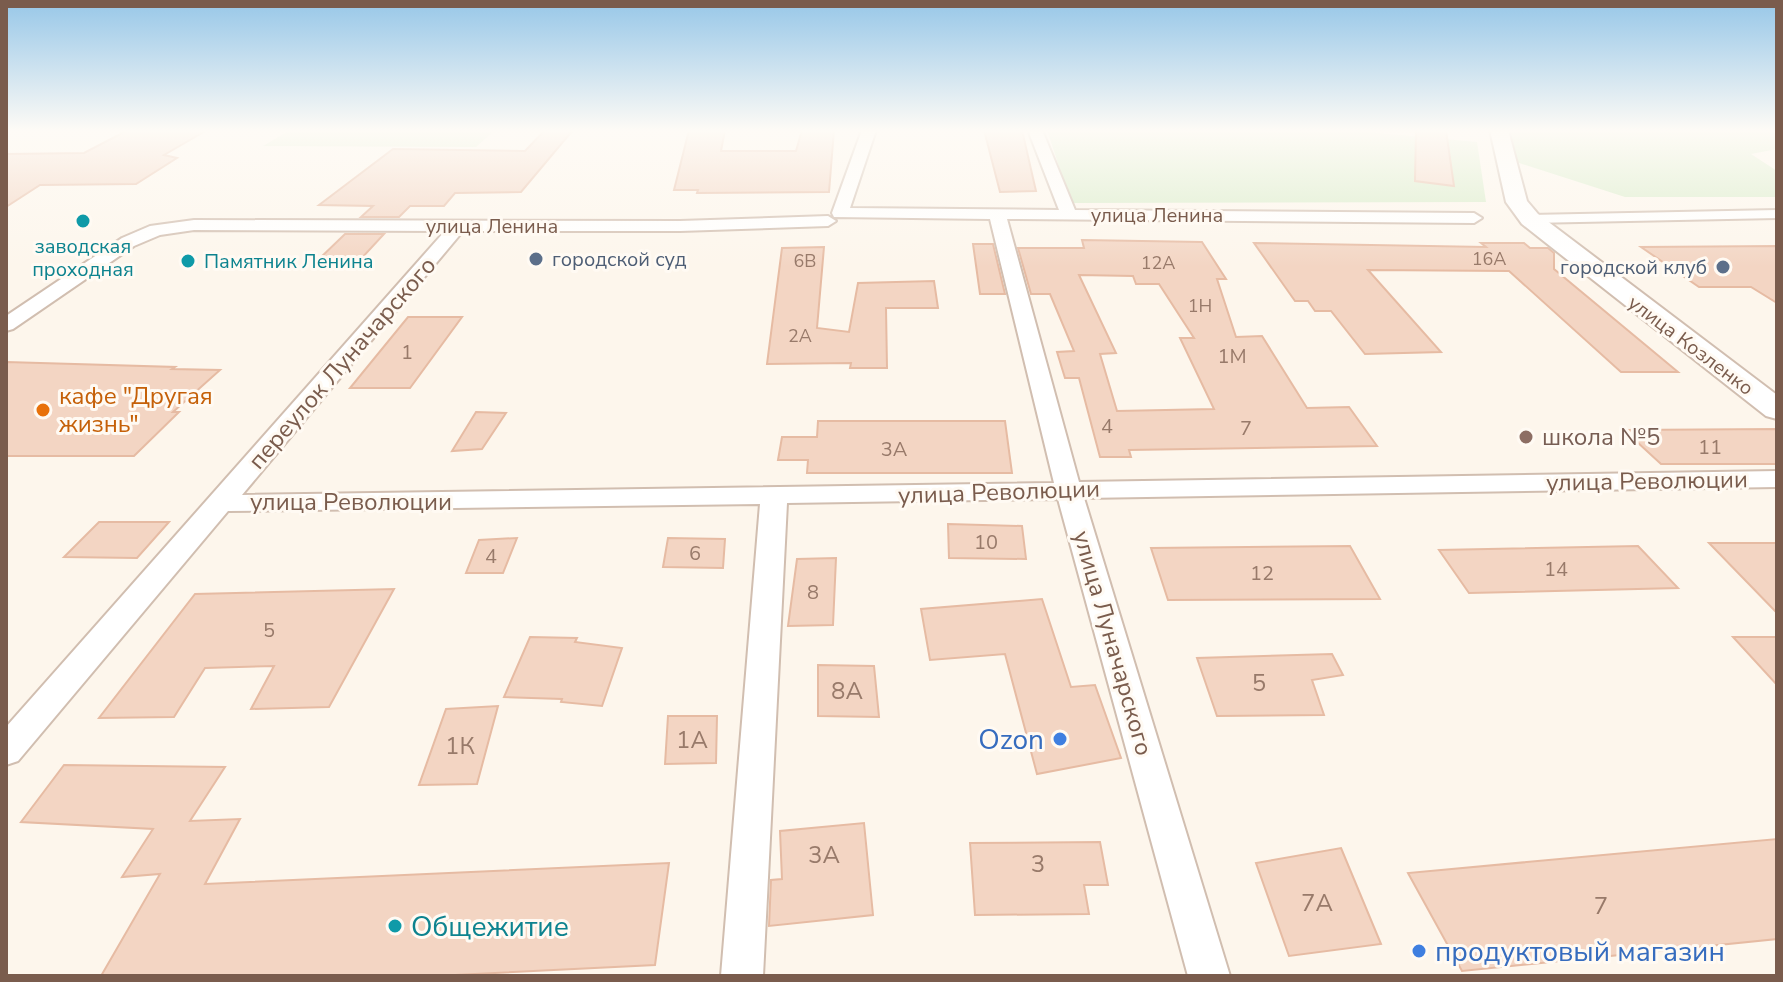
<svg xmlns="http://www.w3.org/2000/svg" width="1783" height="982" viewBox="0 0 1783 982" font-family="'Nunito Sans',sans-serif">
  <rect width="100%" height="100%" fill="#fdf6ec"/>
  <g fill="#d8ecc9">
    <path d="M 290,130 L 495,130 L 476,147 L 263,146 Z"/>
    <path d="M 1047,130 L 1345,130 L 1477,142 L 1486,202 L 1071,203 Z"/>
    <path d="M 1509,130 L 1777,130 L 1777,149 L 1751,154 L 1777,171 L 1777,197 L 1625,197 L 1516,162 Z"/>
  </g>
  <g fill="#f3d5c3" stroke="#e6bba3" stroke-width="2" fill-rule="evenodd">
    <path d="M 128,130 L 207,130 L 164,155 L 177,158 L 136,184 L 40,185 L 6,207 L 6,154 L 84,153 Z"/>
    <path d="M 545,130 L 573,130 L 521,192 L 455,193 L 444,206 L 410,206 L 399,217 L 361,217 L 373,206 L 319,205 L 393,149 L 525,151 Z"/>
    <path d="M 689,130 L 725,130 L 721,151 L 796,151 L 802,130 L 834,130 L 829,192 L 697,193 L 698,190 L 674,190 Z"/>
    <path d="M 984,130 L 1022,130 L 1036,191 L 1000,192 Z"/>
    <path d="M 1416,130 L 1446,130 L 1454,186 L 1415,181 Z"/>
    <path d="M 345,234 L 384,234 L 359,261 L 317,261 Z"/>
    <path d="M 1082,240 L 1202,242 L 1226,279 L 1217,279 L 1236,337 L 1262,336 L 1307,408 L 1349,407 L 1377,446 L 1129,450 L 1131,457 L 1100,457 L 1079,378 L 1065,378 L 1057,352 L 1074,351 L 1050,294 L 1031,294 L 1018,248 L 1084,248 ZM 1079,275 L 1133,276 L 1136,284 L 1159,284 L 1194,338 L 1180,338 L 1214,409 L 1117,411 L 1100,354 L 1116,353 Z"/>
    <path d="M 1254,243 L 1486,247 L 1481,243 L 1524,243 L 1530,248 L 1548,248 L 1554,253 L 1554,269 L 1678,372 L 1621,372 L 1509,271 L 1368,270 L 1441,352 L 1365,354 L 1331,311 L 1315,311 L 1308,301 L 1295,301 Z"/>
    <path d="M 973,244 L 993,244 L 1005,294 L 980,294 Z"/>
    <path d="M 1777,246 L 1777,303 L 1751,287 L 1699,287 L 1641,247 Z"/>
    <path d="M 824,247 L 817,328 L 849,332 L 858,283 L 934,281 L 938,308 L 886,308 L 887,368 L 850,368 L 851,363 L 767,364 L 782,248 Z"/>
    <path d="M 408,317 L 462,317 L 410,388 L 350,388 Z"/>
    <path d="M 6,362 L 175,367 L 172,369 L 220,370 L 173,412 L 179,412 L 134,456 L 6,456 Z"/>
    <path d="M 476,412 L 506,413 L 482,449 L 452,451 Z"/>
    <path d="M 818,421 L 1005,421 L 1012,473 L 807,473 L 808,460 L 778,460 L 782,437 L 817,437 Z"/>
    <path d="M 1777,429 L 1777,464 L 1661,464 L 1624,430 Z"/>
    <path d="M 99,522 L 169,522 L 137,558 L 64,557 Z"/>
    <path d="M 948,524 L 1022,526 L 1026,559 L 949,558 Z"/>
    <path d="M 517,538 L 503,573 L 466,573 L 479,540 Z"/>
    <path d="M 668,538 L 725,539 L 723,568 L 663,567 Z"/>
    <path d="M 1709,543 L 1777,543 L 1777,613 Z"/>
    <path d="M 1350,546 L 1380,599 L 1168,600 L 1151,548 Z"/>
    <path d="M 1638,546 L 1678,588 L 1469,593 L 1439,550 Z"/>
    <path d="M 836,558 L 833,625 L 788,626 L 797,559 Z"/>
    <path d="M 394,589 L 329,707 L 251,709 L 274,666 L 205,668 L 174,717 L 99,718 L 195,594 Z"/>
    <path d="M 1042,599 L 1071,687 L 1095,685 L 1121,758 L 1037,774 L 1005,654 L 930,660 L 921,609 Z"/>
    <path d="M 530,637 L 577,638 L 575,642 L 622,648 L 602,706 L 561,702 L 562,699 L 504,697 Z"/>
    <path d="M 1733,637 L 1777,637 L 1777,685 Z"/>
    <path d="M 1332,654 L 1343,675 L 1312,680 L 1324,715 L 1217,716 L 1197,658 Z"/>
    <path d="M 818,665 L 874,666 L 879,717 L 818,716 Z"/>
    <path d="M 498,706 L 477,784 L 419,785 L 446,709 Z"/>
    <path d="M 668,716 L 717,716 L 716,763 L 665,764 Z"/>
    <path d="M 64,765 L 225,767 L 190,821 L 240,819 L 205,884 L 669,863 L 655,965 L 435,976 L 101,976 L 160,874 L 122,877 L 153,829 L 21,822 Z"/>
    <path d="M 864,823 L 873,915 L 769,926 L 771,880 L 782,879 L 780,831 Z"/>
    <path d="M 1777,839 L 1777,939 L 1462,971 L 1408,873 Z"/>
    <path d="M 1100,842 L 1108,885 L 1084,885 L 1089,914 L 975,915 L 970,843 Z"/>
    <path d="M 1341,848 L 1381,944 L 1289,956 L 1256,863 Z"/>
  </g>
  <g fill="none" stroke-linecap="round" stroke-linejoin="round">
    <g stroke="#d1beb0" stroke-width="4">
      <path id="pedestrian" d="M 1777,210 L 1777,218 L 1530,223 L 1524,219 L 1530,215 Z"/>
    </g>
    <g stroke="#d1beb0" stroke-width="4">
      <path id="minor" d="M 862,130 L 876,130 L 850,208 L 1059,210 L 1028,130 L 1042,130 L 1075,210 L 1474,213 L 1482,218 L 1474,223 L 1007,219 L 1079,482 L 1777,471 L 1777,487 L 1084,498 L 1230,976 L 1188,976 L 1058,499 L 787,503 L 763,976 L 721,976 L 760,504 L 228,511 L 18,761 L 6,765 L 6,727 L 445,231 L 194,230 L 160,235 L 134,246 L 13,329 L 6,331 L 6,316 L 122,238 L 150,226 L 194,220 L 680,221 L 828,216 L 836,221 L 828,226 L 680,231 L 463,231 L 242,495 L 1054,483 L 990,219 L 834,217 L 832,213 Z"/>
    </g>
    <g stroke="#d1beb0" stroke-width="4">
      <path id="tertiary" d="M 1490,130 L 1508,130 L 1527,201 L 1538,214 L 1777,395 L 1777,419 L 1766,416 L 1522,224 L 1506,202 Z"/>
    </g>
    <use href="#pedestrian" fill="#fff" fill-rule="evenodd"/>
    <use href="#minor" fill="#fff" fill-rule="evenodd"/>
    <use href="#tertiary" fill="#fff" fill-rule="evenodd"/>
  </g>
  <linearGradient id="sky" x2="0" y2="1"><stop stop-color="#97c7e8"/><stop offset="0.49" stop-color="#fefbf6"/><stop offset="1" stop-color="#fefbf6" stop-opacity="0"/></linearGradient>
  <rect width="1783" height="267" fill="url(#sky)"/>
  <g fill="#0f9aa8" stroke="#fffaf3" stroke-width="3">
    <circle cx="83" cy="221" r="8"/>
    <circle cx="188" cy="261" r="8"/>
    <circle cx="395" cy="926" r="8"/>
  </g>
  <g fill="#5c6f8a" stroke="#fffaf3" stroke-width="3">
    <circle cx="536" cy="259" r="8"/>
    <circle cx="1723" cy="267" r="8"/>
  </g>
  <circle fill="#e8710a" stroke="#fffaf3" stroke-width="3" cx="43" cy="410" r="8"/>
  <circle fill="#8d6e63" stroke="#fffaf3" stroke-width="3" cx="1526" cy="437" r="8"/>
  <g fill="#3f7fe0" stroke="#fffaf3" stroke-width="3">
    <circle cx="1060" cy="739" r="8"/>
    <circle cx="1419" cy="951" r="8"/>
  </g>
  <g text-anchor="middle" stroke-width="6" stroke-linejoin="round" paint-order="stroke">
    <g font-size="18" fill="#987a6a">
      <text x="1489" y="265">16А</text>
      <text x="805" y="267">6В</text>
      <text x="1158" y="269">12А</text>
      <text x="1200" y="312">1Н</text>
      <text x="800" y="342">2А</text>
    </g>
    <g font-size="20" fill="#7a5c4d" stroke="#fffaf3">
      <text x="1157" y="222">улица Ленина</text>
      <text x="492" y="233">улица Ленина</text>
      <text transform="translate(1691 345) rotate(37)" y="7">улица Козленко</text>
    </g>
    <g font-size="20" fill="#0d838f" stroke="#fffaf3">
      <text x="83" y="253">заводская<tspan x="83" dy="23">проходная</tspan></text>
      <text x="204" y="268" text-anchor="start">Памятник Ленина</text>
    </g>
    <g font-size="20" fill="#4e5e75" stroke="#fffaf3" text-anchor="start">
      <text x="552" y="266">городской суд</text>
      <text x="1707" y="274" text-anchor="end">городской клуб</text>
    </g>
    <g font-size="20" fill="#987a6a">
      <text x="407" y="359">1</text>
      <text x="1232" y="363">1М</text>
      <text x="1107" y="433">4</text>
      <text x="1246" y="435">7</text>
      <text x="1710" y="454">11</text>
      <text x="894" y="456">3А</text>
      <text x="986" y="549">10</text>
      <text x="695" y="560">6</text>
      <text x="491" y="563">4</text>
      <text x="1556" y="576">14</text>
      <text x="1262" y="580">12</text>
      <text x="813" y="599">8</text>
      <text x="269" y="637">5</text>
    </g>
    <g font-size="24" fill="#7a5c4d" stroke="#fffaf3">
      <text transform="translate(342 363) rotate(-49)" y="8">переулок Луначарского</text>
      <text transform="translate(1647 481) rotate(-1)" y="8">улица Революции</text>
      <text transform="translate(999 492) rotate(-2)" y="8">улица Революции</text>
      <text x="351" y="510">улица Революции</text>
      <text transform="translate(1113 643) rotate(74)" y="8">улица Луначарского</text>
    </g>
    <g font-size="24" fill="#c56008" stroke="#fffaf3" text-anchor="start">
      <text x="59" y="404">кафе "Другая<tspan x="59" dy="28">жизнь"</tspan></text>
    </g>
    <g font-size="24" fill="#785e54" stroke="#fffaf3" text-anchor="start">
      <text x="1542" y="445">школа №5</text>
    </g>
    <g font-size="24" fill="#987a6a">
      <text x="1259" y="691">5</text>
      <text x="847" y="699">8А</text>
      <text x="692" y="748">1А</text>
      <text x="460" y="754">1К</text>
      <text x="824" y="863">3А</text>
      <text x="1038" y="872">3</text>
      <text x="1317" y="911">7А</text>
      <text x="1601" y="914">7</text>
    </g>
    <g font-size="28" fill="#366cbe" stroke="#fffaf3" text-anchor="end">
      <text x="1044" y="749">Ozon</text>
      <text x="1435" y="961" text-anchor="start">продуктовый магазин</text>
    </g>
    <g font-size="28" fill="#0d838f" stroke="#fffaf3" text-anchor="start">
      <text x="411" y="936">Общежитие</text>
    </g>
  </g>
  <rect width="1783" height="982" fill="none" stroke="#7a5c4d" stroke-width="16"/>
</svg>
